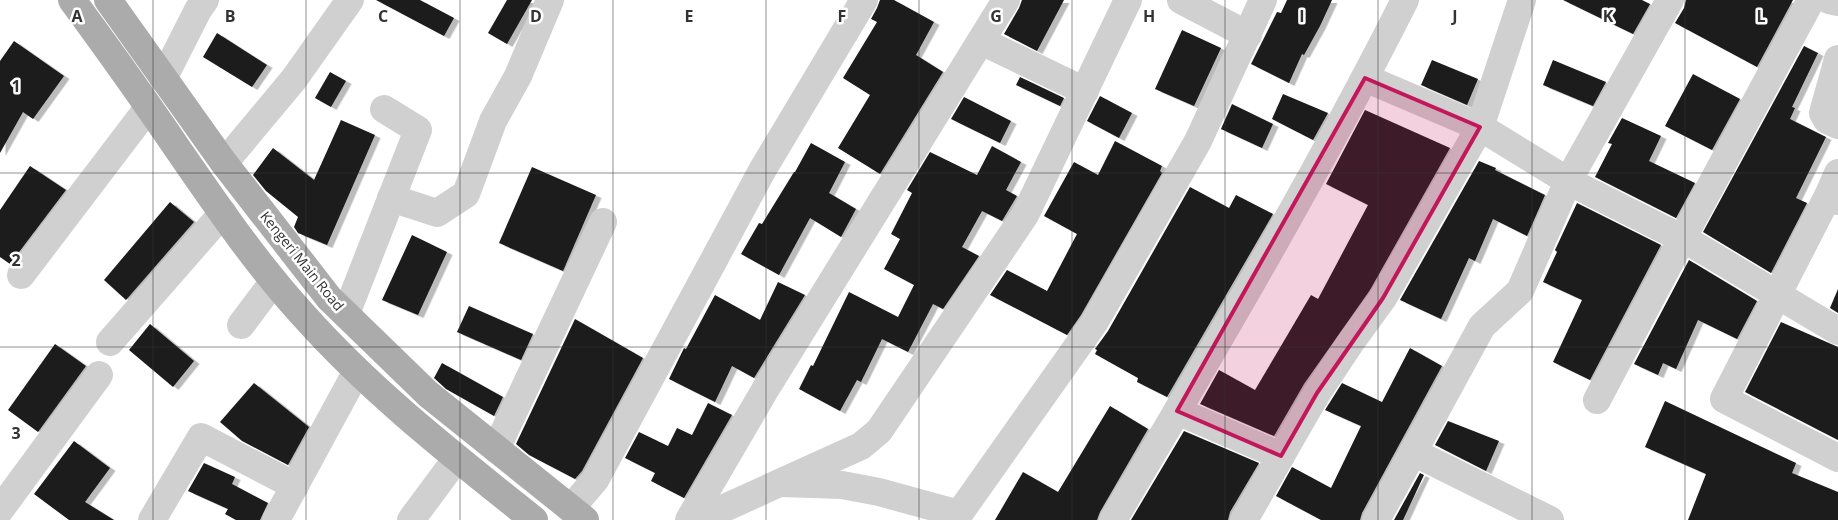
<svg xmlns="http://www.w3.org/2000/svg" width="1838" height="520" viewBox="0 0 1838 520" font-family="'Open Sans',sans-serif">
  <defs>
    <filter id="shadow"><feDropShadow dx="5.5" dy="3" stdDeviation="0" flood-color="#0004"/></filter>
  </defs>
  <rect width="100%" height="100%" fill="#fff"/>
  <g fill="#1a1a1a" filter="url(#shadow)">
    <path d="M 376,0 L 420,0 L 454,18 L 444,36 Z"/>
    <path d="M 507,0 L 532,0 L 507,44 L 488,33 Z"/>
    <path d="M 880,0 L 894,0 L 934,22 L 916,55 L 943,72 L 880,174 L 838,148 L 870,95 L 843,78 L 877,22 L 871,19 L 877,8 Z"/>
    <path d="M 1022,0 L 1064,0 L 1037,51 L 1004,34 L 1019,8 Z"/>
    <path d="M 1287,0 L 1332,0 L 1320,26 L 1304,55 L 1302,54 L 1289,83 L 1251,64 L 1277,12 L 1281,13 Z"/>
    <path d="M 1563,0 L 1642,0 L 1650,4 L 1633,34 Z"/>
    <path d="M 1686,0 L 1793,0 L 1757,67 L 1675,23 L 1684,8 Z"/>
    <path d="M 1182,30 L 1221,48 L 1194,106 L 1155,89 Z"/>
    <path d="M 217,33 L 267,65 L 252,87 L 203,57 Z"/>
    <path d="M 14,41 L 64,76 L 33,119 L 23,112 L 0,153 L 0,61 Z"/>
    <path d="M 1804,46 L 1818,53 L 1792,107 L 1795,108 L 1790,119 L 1826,137 L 1796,198 L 1807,203 L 1771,273 L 1703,232 Z"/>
    <path d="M 1432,60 L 1478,79 L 1467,105 L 1421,85 Z"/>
    <path d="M 1553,60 L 1606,82 L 1593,106 L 1543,85 Z"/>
    <path d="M 330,72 L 346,81 L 331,107 L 315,98 Z"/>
    <path d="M 1693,74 L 1740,99 L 1712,150 L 1665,126 Z"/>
    <path d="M 1020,77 L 1064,98 L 1060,106 L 1016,85 Z"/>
    <path d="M 1283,94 L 1328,113 L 1313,140 L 1272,119 Z"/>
    <path d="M 1100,96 L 1132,113 L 1119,138 L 1087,121 Z"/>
    <path d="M 964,97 L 1011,121 L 1000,143 L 951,119 Z"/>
    <path d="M 1232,104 L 1273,124 L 1262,148 L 1221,129 Z"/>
    <path d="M 1365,110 L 1450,148 L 1370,290 L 1304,384 L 1274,436 L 1200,404 L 1219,370 L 1255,390 L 1311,295 L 1318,299 L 1368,205 L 1326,184 Z"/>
    <path d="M 1622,118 L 1661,136 L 1649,161 L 1695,183 L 1676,218 L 1595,177 L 1612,144 L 1608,143 Z"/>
    <path d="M 341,120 L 375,135 L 327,245 L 298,233 L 294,227 L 298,217 L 266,191 L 253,175 L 273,148 L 314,180 Z"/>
    <path d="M 1115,141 L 1162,166 L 1160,171 L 1162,173 L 1081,315 L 1067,335 L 990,295 L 1007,270 L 1047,291 L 1077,234 L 1044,216 L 1074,162 L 1098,175 Z"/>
    <path d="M 811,143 L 845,162 L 829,193 L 856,209 L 841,237 L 810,218 L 779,275 L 741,254 L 759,223 L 762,224 L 794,172 L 795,172 Z"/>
    <path d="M 992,146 L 1021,162 L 1006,190 L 1017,196 L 1002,221 L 982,211 L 962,247 L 979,256 L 943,309 L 933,304 L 908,352 L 882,339 L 861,382 L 857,380 L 840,411 L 799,389 L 811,365 L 813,366 L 849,292 L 898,317 L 914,285 L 884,269 L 900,239 L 891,234 L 912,193 L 907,190 L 930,152 L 977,175 Z"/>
    <path d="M 1479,161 L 1496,168 L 1495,170 L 1545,195 L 1527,236 L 1493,219 L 1475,261 L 1469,258 L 1441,319 L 1400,300 Z"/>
    <path d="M 30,166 L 66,190 L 10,264 L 0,257 L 0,210 Z"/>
    <path d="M 532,167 L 596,195 L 563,271 L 499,243 Z"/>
    <path d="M 1190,187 L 1229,208 L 1236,195 L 1273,214 L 1167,397 L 1137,382 L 1138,378 L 1095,354 L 1097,350 L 1095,349 L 1108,331 Z"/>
    <path d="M 170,202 L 194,222 L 126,300 L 104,280 Z"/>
    <path d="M 1577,203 L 1661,245 L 1590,380 L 1553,362 L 1582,300 L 1543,282 L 1557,252 L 1555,250 Z"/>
    <path d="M 412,235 L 447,252 L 418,315 L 382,300 Z"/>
    <path d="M 1689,260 L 1757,301 L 1737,339 L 1698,320 L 1676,369 L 1663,363 L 1658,375 L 1634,364 Z"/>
    <path d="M 778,282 L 805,295 L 754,378 L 732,366 L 715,402 L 669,379 L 684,348 L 686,349 L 715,295 L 760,320 Z"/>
    <path d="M 1838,289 L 1838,313 L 1830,308 Z"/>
    <path d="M 469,306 L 533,334 L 521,360 L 457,332 Z"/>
    <path d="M 575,319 L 643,358 L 582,471 L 575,479 L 529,455 L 516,444 Z"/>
    <path d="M 1781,322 L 1838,347 L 1838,440 L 1745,392 Z"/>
    <path d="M 150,324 L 194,361 L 173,387 L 129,350 Z"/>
    <path d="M 55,344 L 86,366 L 38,432 L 8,410 Z"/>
    <path d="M 1410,348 L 1442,366 L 1362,513 L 1360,520 L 1321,520 L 1276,496 L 1292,467 L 1331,488 L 1361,426 L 1325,410 L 1342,383 L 1382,402 Z"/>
    <path d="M 442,363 L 503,397 L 494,416 L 446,389 L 434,378 Z"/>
    <path d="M 254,383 L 309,427 L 288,465 L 242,441 L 220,422 Z"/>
    <path d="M 1665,401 L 1796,463 L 1792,473 L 1838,492 L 1838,520 L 1688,520 L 1706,474 L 1645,447 Z"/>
    <path d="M 708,403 L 732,415 L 684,498 L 651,481 L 655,473 L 625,458 L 639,432 L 668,446 L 677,428 L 692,435 Z"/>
    <path d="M 1110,406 L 1148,429 L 1100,512 L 1097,520 L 995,520 L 1023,472 L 1058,492 Z"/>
    <path d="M 1448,421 L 1499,441 L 1486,471 L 1435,445 Z"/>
    <path d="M 1184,431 L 1259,463 L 1230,512 L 1228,520 L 1131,520 Z"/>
    <path d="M 74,441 L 110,468 L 85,502 L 114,520 L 69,520 L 34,494 Z"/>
    <path d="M 204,463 L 235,477 L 232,484 L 268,503 L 260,520 L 236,520 L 225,514 L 228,509 L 188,491 Z"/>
    <path d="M 1420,473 L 1424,475 L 1403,520 L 1394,520 Z"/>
  </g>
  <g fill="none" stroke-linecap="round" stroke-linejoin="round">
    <g stroke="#d0d0d0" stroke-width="28">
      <path d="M 1181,0 L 1248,35"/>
      <path d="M 1829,0 L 1838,2"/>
      <path d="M 981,41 L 1085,91"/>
      <path d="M 1838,59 L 1823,113 L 1827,120 L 1838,125"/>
      <path d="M 1365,78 L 1480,127 L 1568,181 L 1691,243 L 1838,331"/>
      <path d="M 163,79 L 198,10 L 205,0"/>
      <path d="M 224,163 L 294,79 L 350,0"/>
      <path d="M 1828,196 L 1838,173"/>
      <path d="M 391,198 L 437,213 L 466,194 L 493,121 L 518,76 L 550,0"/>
      <path d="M 1838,201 L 1828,196 L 1724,399 L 1838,458"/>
      <path d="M 21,275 L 148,108"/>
      <path d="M 346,314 L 418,130 L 384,109"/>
      <path d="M 241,325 L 274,281"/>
      <path d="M 110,342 L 223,213"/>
      <path d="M 1597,400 L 1682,239 L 1811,0"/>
      <path d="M 1177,411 L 1281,456"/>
      <path d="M 496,449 L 603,222"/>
      <path d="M 1413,452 L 1550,520"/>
      <path d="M 781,483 L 842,485 L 879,492 L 959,514 L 1094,323 L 1198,141 L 1263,0"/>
      <path d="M 571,508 L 595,480 L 763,169 L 864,0"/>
      <path d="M 0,510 L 99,375"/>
      <path d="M 152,520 L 201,437 L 295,486"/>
      <path d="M 276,520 L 357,371"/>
      <path d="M 411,520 L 457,458"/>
      <path d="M 689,520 L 765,390 L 1006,0"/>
      <path d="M 704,520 L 720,510 L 861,446 L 879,431 L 1025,215 L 1128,0"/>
      <path d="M 1113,520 C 1214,349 1315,178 1405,0"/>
      <path d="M 1244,520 L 1317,393 L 1351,342 L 1383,298 L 1480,127 L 1522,0"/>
      <path d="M 1376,520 L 1482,326 L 1520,291 L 1568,181 L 1670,0"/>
    </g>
    <g stroke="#ababab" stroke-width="28">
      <path d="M 72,0 C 108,49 143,98 177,148 C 217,206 257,265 305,317 C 373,393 454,456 534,520"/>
      <path d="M 108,0 L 224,163 L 329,298 L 428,394 L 585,520"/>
    </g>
  </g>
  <path fill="#c2185b" fill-opacity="0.2" stroke="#c2185b" stroke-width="4" stroke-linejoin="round" d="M 1365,78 L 1480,127 L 1383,298 L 1317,393 L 1281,456 L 1177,411 Z"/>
  <path fill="none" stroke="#333" stroke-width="1" stroke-opacity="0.55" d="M 153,0 L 153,520M 306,0 L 306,520M 460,0 L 460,520M 613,0 L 613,520M 766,0 L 766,520M 919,0 L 919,520M 1072,0 L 1072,520M 1225,0 L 1225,520M 1378,0 L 1378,520M 1532,0 L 1532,520M 1685,0 L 1685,520M 0,173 L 1838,173M 0,347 L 1838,347"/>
  <g text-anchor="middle" stroke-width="5" stroke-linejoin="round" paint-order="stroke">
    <g font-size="14" fill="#333" stroke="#fff">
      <text transform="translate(302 261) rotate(51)" y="5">Kengeri Main Road</text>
    </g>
  </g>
  <g font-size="16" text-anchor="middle" font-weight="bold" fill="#333" stroke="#fff" stroke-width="5" stroke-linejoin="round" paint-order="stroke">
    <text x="77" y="22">A</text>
    <text x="230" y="22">B</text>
    <text x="383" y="22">C</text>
    <text x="536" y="22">D</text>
    <text x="689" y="22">E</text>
    <text x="842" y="22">F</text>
    <text x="996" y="22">G</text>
    <text x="1149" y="22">H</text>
    <text x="1302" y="22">I</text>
    <text x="1455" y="22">J</text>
    <text x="1608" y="22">K</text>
    <text x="1761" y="22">L</text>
    <text x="16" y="92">1</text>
    <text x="16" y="266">2</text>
    <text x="16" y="439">3</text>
  </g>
</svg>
